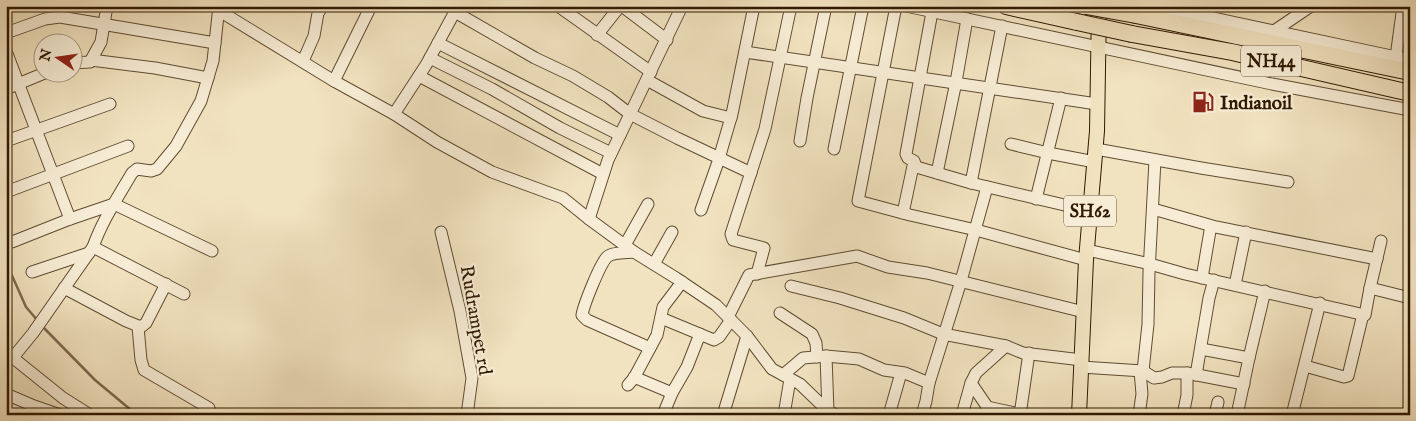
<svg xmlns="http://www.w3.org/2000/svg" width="1416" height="421" viewBox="0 0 1416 421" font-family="'IM FELL English',serif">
  <rect width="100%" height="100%" fill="#f2e3c0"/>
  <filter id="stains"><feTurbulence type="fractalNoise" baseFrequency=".004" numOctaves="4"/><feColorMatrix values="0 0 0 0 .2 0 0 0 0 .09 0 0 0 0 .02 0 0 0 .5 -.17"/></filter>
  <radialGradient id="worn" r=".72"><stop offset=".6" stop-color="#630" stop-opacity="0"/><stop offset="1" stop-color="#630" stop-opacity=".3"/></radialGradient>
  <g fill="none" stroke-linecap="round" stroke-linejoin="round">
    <g stroke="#7d694d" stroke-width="2.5">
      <path d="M 6,262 L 26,307 L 38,321"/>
      <path d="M 41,325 L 95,380 L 137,415"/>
    </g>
    <g stroke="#604c31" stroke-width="13">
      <g id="minor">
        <path d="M 458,6 L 426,65 L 394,114 L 437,142 L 492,172 L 563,198 L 589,219"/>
        <path d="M 558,6 L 651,72"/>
        <path d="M 622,6 L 667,40"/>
        <path d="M 682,6 L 608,160 L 589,219 L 634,252 L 676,278 L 716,305 L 747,336 L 772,369 L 800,384 L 828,411 L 836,415"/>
        <path d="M 896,6 L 858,201 L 910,215 L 976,230 L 1086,260"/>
        <path d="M 906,6 L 1272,84 L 1410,110"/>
        <path d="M 1157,6 L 1410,60"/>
        <path d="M 218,10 L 334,81 L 394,114"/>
        <path d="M 455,12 L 535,58 L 573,76 L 608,97 L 630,114 L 677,138 L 751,173"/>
        <path d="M 1274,31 L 1311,6"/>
        <path d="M 6,33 L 45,19 L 60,17 L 215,43"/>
        <path d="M 597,35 L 620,6"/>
        <path d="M 438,43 L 620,135"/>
        <path d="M 6,51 L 70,219"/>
        <path d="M 745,52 L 1097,104"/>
        <path d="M 1396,57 L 1403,6"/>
        <path d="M 430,58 L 492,89 L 560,128 L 611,153"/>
        <path d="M 91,60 L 155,68 L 208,78"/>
        <path d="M 303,61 L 314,36 L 318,13 L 323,6"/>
        <path d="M 72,63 L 90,62 L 101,42 L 107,6"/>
        <path d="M 419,76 L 603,174"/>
        <path d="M 647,80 L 703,111 L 731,118"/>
        <path d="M 334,81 L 371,6"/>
        <path d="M 6,89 L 47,72"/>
        <path d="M 6,141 L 110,104"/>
        <path d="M 800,141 L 807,98 L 826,6"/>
        <path d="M 1011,144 L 1048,153 L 1095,162"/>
        <path d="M 834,149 L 863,6"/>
        <path d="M 1096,149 L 1201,168 L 1288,182"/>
        <path d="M 916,167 L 914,161 L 908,158 L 906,154 L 932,12"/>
        <path d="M 937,173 L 956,82 L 967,19"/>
        <path d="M 971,183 L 1002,26"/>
        <path d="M 6,192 L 128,146"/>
        <path d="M 1036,199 L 1061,98"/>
        <path d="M 1153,209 L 1216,227 L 1377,259"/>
        <path d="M 701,210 L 718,162 L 732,114 L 754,6"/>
        <path d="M 903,213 L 913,166 L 971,183 L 1090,211"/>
        <path d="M 441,232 L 460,311 L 472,378 L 467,415"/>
        <path d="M 12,242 L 70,219 L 114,204 L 212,251"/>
        <path d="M 625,245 L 648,204"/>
        <path d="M 93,247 L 184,294"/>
        <path d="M 1087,250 L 1150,264 L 1185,274 L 1365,315 L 1370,288 L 1410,298"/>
        <path d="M 634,252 C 627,253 612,252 607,257 C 600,264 584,304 582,315 L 587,320 L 650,348"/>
        <path d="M 654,264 L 672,232"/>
        <path d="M 32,272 L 89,253"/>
        <path d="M 757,274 L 764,248 L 733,240 L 731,234 L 765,129 L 791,6"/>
        <path d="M 1202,278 L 1210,231"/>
        <path d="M 1235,285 L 1246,232"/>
        <path d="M 791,286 L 840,298 L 904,318 L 943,334 L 1006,346"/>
        <path d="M 64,288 L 126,321 L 141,327 L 146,323 L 166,284"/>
        <path d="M 1370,288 L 1381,241"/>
        <path d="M 780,313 L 812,334 L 816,343 L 817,357"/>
        <path d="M 728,317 L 749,275 L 857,256 L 888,267 L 927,273 L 1084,312"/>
        <path d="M 661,318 L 714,340 L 719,337 L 731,320"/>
        <path d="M 138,327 L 141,360 L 144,370 L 209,408"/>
        <path d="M 1201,349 L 1249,358 L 1265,291"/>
        <path d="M 826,356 L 828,411"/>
        <path d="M 12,357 L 63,398 L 90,415"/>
        <path d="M 6,360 L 15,355 L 33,333 L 93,247 C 102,221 118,197 132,173 L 137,169 L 151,171 L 157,169 L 176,146 L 201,101 L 213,61 L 219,6"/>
        <path d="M 1305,366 L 1344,377 L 1348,376 L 1363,314"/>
        <path d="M 1081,367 L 1143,371 L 1154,378 L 1162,377 L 1172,373 L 1187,373 L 1244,384"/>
        <path d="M 1143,371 L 1148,324 L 1149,272 L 1155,160"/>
        <path d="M 783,375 L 803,358 L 826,356 L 859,359 L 884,370 L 905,373 L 929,383 L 926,401 L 922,415"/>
        <path d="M 1196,375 L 1209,298 L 1214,280"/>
        <path d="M 634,377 L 672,393 L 687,367 L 700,334"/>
        <path d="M 929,383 L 961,281 L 987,187"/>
        <path d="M 971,383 L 986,405 L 989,415"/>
        <path d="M 628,385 L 634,378 L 657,335 L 663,307 L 682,282"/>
        <path d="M 6,394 L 34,406 L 60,415"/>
        <path d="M 987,407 L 1020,414"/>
        <path d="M 663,415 L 672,393"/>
        <path d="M 723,415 L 747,336"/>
        <path d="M 784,415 L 790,379"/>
        <path d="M 889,415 L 901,373"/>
        <path d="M 962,415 L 971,383 L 976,373 L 1006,346 L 1023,353 L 1082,360"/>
        <path d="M 1020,415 L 1029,353"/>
        <path d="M 1139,415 L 1142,394 L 1140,371"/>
        <path d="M 1183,415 L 1187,395 L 1187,373"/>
        <path d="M 1215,415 L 1218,402"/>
        <path d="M 1237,415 L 1249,358"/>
        <path d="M 1292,415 L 1320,303"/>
      </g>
    </g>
    <g stroke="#301901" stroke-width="16">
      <path id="major" d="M 1079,415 L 1086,260 L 1097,131 L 1099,6"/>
    </g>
    <g stroke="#301901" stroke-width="18">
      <g id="highway">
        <path d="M 1006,6 L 1077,22"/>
        <path d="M 1136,15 L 1410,72"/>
        <path d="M 1132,34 L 1232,52 L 1410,93"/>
      </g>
    </g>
    <use href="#minor" stroke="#f7edd6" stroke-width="11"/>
    <use href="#major" stroke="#f2e3c0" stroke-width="14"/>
    <use href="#highway" stroke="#f2e3c0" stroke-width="16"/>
    <g stroke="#301901" stroke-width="18" stroke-linecap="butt">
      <g id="highway-bridge">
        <path d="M 1086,6 L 1136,15"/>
        <path d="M 1077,22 L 1132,34"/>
      </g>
    </g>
    <use href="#highway-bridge" stroke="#f2e3c0" stroke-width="16"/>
  </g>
  <defs>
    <g id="fuel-bare" transform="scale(1.725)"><path d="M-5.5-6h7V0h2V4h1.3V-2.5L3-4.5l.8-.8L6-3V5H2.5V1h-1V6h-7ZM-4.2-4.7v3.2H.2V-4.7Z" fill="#8f2418" stroke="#f7edd6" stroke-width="2.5" paint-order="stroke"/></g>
  </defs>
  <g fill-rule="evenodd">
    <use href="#fuel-bare" x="1203" y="102"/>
  </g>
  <g text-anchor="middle" stroke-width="4.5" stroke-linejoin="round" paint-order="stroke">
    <g fill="#f7edd6" stroke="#6c5941" stroke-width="1">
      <rect x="1241" y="45.5" width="60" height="31" rx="4"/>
      <rect x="1064" y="195.5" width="52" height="31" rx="4"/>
    </g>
    <g font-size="18" font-weight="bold" fill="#301901">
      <text x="1271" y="67">NH44</text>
      <text x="1090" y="217">SH62</text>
    </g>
    <g font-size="19" font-weight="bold" fill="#301901" stroke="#f7edd6" text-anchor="start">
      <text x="1220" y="109">Indianoil</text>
    </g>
    <g font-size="19" fill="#301901" stroke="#f7edd6">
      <text transform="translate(477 320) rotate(80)" y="7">Rudrampet rd</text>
    </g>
  </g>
  <rect width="1416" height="421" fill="none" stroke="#f2e3c0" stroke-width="25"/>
  <rect x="8" y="8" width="1401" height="406" fill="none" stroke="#301901" stroke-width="2.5"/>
  <rect x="12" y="12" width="1391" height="396" fill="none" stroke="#301901"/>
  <g transform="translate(58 58) rotate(283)"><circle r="24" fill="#f7edd6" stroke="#a79881"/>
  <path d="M0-4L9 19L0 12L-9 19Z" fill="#8f2418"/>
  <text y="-8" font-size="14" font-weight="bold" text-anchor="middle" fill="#301901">N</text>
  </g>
  <rect width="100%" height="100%" filter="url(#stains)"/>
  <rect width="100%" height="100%" fill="url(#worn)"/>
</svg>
